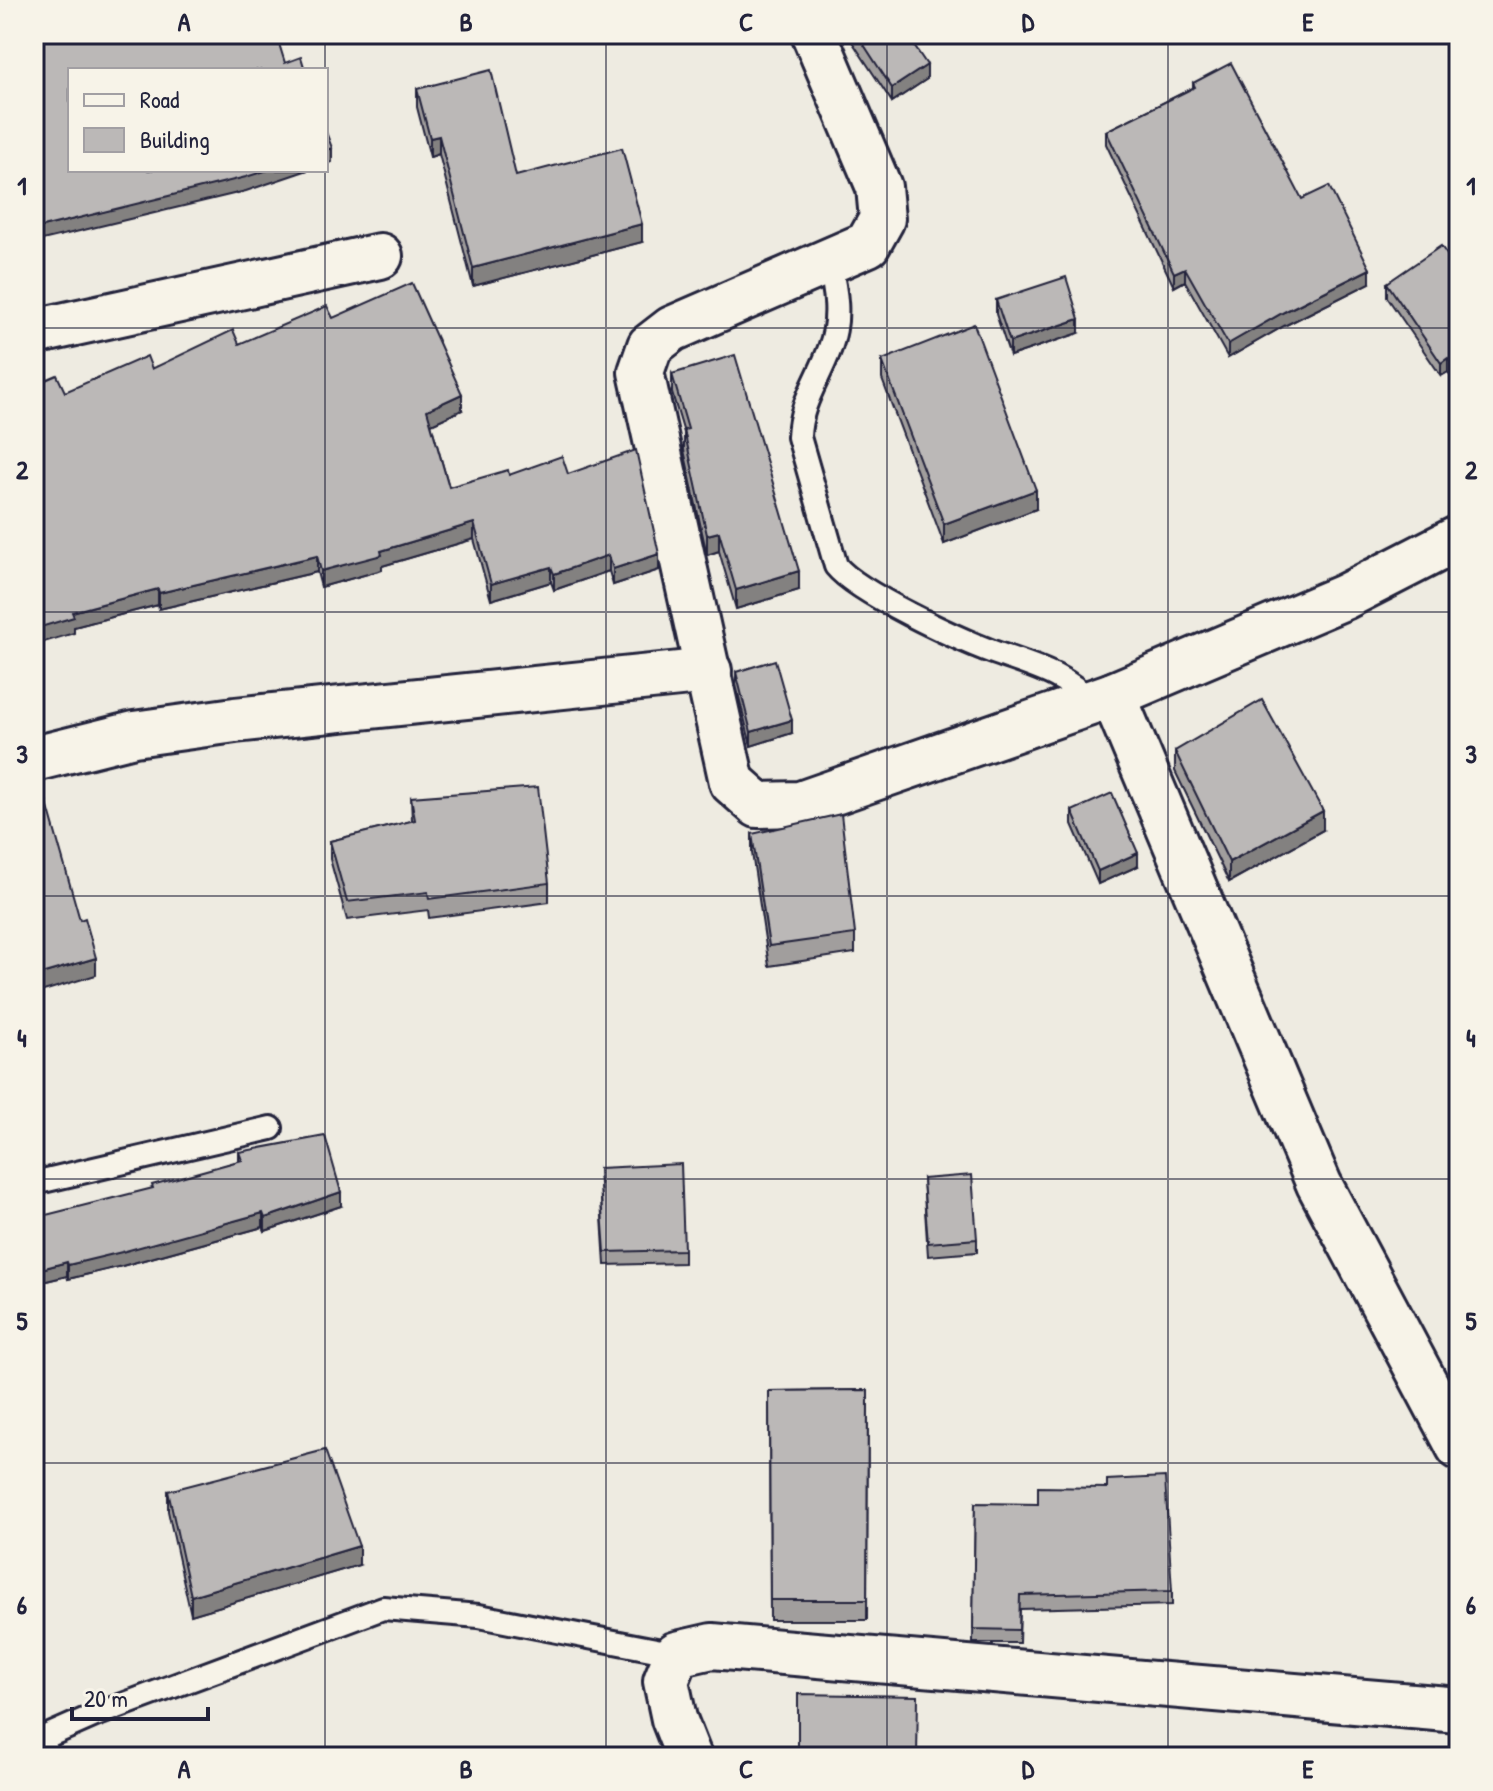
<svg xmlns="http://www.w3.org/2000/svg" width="1493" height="1791" viewBox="0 0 1493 1791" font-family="'Patrick Hand',sans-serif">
  <rect width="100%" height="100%" fill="#eeebe1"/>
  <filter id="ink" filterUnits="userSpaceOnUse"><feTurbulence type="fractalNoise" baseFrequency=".0125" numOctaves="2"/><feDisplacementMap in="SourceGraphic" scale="16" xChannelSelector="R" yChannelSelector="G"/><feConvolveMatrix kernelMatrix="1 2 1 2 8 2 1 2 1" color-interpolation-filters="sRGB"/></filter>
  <g filter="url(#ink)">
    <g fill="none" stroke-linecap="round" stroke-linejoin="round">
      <g stroke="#22223b" stroke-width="28">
        <g id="lane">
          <path d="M 829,261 C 836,291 841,318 830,348 C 819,379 800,403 799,437 L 836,566 C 858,593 958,639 993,652 C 1028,665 1067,674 1091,703"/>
          <path d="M 34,1183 L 271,1128"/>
          <path d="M 34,1742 L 93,1716 L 383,1608 L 479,1616 L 677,1654"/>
        </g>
      </g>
      <g stroke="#22223b" stroke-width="50">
        <g id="street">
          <path d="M 814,34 L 879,187 L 882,219 L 868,244 L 672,329 L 650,346 L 641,372 L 732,782 L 758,805 L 800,804 L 1113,695 L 1344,597 L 1459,538"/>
          <path d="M 34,332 L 380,256"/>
          <path d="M 1113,695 L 1319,1184 L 1459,1447"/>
          <path d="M 34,759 L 134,734 L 235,720 L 709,671"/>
          <path d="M 689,1757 L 674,1719 L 666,1681 L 677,1654 L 712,1646 L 1459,1710"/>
        </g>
      </g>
      <g stroke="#22223b" stroke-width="50">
        <path id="secondary" d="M 34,1750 L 37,1757"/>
      </g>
      <use href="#lane" stroke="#f7f3e8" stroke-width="22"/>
      <use href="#street" stroke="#f7f3e8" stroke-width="44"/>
      <use href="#secondary" stroke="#f7f3e8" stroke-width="44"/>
    </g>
    <g fill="#a19e9d" stroke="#22223b" stroke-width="2">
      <path d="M 851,34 L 906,34 L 927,79 L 892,102 L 851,40 Z"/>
      <path d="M 1193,83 L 1302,199 L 1370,283 L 1284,326 L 1228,358 L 1185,281 L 1174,287 L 1106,144 L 1106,131 L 1193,88 Z"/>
      <path d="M 417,89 L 516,176 L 642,242 L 473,286 L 439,154 L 430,157 L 417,107 Z"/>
      <path d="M 1459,272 L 1459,386 L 1448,372 L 1441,376 L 1387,297 L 1387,283 Z"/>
      <path d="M 996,300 L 1079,333 L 1010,356 L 996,314 Z"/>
      <path d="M 333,318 L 462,410 L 431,424 L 449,487 L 509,475 L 568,474 L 659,570 L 613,585 L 609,571 L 554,590 L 551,582 L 491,600 L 474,539 L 382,566 L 382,570 L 321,587 L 317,572 L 159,609 L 158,605 L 74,627 L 74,633 L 65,392 Z"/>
      <path d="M 882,360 L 1036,509 L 944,544 L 882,379 Z"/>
      <path d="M 672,374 L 799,590 L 736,609 L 719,551 L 707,555 L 684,450 L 684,433 L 672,393 Z"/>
      <path d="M 736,672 L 792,733 L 751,746 L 736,685 Z"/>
      <path d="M 1175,751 L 1323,830 L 1229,882 L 1175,771 Z"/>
      <path d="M 411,797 L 549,883 L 549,902 L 429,918 L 428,910 L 347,920 L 330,859 L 330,841 L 412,821 Z"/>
      <path d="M 1072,811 L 1138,866 L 1098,884 L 1072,824 Z"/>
      <path d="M 752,834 L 855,934 L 855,953 L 769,966 L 752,853 Z"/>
      <path d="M 239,1152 L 341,1206 L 265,1231 L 263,1227 L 122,1266 L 68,1279 L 67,1276 L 34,1284 L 152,1188 L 239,1161 Z"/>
      <path d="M 599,1168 L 684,1250 L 684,1263 L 605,1265 Z"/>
      <path d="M 923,1179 L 977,1239 L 977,1252 L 928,1256 Z"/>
      <path d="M 868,1390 L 867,1620 L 770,1620 L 769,1391 Z"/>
      <path d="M 168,1491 L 359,1565 L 191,1615 L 168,1511 Z"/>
      <path d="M 975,1503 L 1172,1591 L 1172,1605 L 1020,1609 L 1019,1643 L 973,1643 Z"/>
    </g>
    <g fill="#838180" stroke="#22223b" stroke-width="2">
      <path d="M 927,65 L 927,79 L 892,102 L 892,88 Z"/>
      <path d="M 439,136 L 439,154 L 430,157 L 430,138 Z"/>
      <path d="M 332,148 L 332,162 L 326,164 L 326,150 Z"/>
      <path d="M 268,170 L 308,170 L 246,191 L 34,242 L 34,229 Z"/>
      <path d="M 642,224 L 642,242 L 473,286 L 473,268 Z"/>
      <path d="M 1185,268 L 1185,281 L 1174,287 L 1174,273 Z"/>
      <path d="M 1370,269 L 1370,283 L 1284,326 L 1228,358 L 1228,344 L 1284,312 Z"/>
      <path d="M 1079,319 L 1079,333 L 1010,356 L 1010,342 Z"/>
      <path d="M 1448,358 L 1448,372 L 1441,376 L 1441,363 Z"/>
      <path d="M 462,394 L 462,410 L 427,426 L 427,410 Z"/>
      <path d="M 1036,490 L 1036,509 L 944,544 L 944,524 Z"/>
      <path d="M 474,523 L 474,539 L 382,566 L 382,570 L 321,587 L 321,571 L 381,551 Z"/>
      <path d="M 719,532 L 719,551 L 707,555 L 707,535 Z"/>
      <path d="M 659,554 L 659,570 L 613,585 L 613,569 Z"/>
      <path d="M 609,555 L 609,571 L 554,590 L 554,574 Z"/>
      <path d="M 317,556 L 317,572 L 159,609 L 159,593 Z"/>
      <path d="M 551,567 L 551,582 L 491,600 L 491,584 Z"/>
      <path d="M 799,571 L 799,590 L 736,609 L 736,590 Z"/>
      <path d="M 158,589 L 158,605 L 74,627 L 74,633 L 34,645 L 34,629 L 72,612 Z"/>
      <path d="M 792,720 L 792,733 L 751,746 L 751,732 Z"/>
      <path d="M 1323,811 L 1323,830 L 1229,882 L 1229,862 Z"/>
      <path d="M 1138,853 L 1138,866 L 1098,884 L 1098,871 Z"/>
      <path d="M 96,958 L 96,975 L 34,994 L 34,976 Z"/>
      <path d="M 341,1192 L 341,1206 L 265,1231 L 265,1218 Z"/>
      <path d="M 263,1213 L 263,1227 L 122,1266 L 68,1279 L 68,1265 Z"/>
      <path d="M 67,1262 L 67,1276 L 34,1284 L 34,1271 Z"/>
      <path d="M 359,1546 L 359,1565 L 191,1615 L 191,1596 Z"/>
    </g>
    <g fill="#bbb8b7" stroke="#22223b" stroke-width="2">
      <path d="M 34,34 L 276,34 L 285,63 L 301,57 L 305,70 L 70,70 L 70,170 L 268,170 L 246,177 L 34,229 Z"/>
      <path d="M 857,34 L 906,34 L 927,65 L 892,88 Z"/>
      <path d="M 1231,63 L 1302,199 L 1329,186 L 1370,269 L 1284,312 L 1228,344 L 1185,268 L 1174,273 L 1106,131 L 1195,87 L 1193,83 Z"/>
      <path d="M 491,70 L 516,176 L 622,148 L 642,224 L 473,268 L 439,136 L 430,138 L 417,89 Z"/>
      <path d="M 326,132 L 332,148 L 326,150 Z"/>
      <path d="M 1441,246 L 1459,272 L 1459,373 L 1448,358 L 1441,363 L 1387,283 Z"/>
      <path d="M 1066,277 L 1079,319 L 1010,342 L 996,300 Z"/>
      <path d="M 412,283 L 462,394 L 427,410 L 449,487 L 508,470 L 509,475 L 562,456 L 568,474 L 636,450 L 659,554 L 613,569 L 609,555 L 554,574 L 551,567 L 491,584 L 474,523 L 381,551 L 382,555 L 321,571 L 317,556 L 159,593 L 158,589 L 72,612 L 74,617 L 34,629 L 34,385 L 57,375 L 65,392 L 147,356 L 152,369 L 233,330 L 239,344 L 327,306 L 333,318 Z"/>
      <path d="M 974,324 L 1036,490 L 944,524 L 882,360 Z"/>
      <path d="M 735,355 L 799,571 L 736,590 L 719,532 L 707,535 L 684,430 L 688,429 L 672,374 Z"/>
      <path d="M 775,660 L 792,720 L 751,732 L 736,672 Z"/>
      <path d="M 1262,700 L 1323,811 L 1229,862 L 1175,751 Z"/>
      <path d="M 42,786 L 80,920 L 85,918 L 96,958 L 34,976 L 34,788 Z"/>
      <path d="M 538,787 L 549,883 L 429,899 L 428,892 L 347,902 L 330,841 L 415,820 L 411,797 Z"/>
      <path d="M 1112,793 L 1138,853 L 1098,871 L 1072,811 Z"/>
      <path d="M 841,814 L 855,934 L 769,946 L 752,834 Z"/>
      <path d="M 325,1136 L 341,1192 L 265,1218 L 263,1213 L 122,1252 L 68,1265 L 67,1262 L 34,1271 L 34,1218 L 153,1188 L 152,1185 L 242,1160 L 239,1152 Z"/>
      <path d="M 681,1164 L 684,1250 L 605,1252 L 599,1168 Z"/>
      <path d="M 972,1175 L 977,1239 L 928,1243 L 923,1179 Z"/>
      <path d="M 868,1390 L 867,1600 L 770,1600 L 769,1391 Z"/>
      <path d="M 325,1450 L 359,1546 L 191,1596 L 168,1491 Z"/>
      <path d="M 1165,1477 L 1172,1591 L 1020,1595 L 1019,1630 L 973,1629 L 975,1503 L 1038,1504 L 1038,1487 L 1107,1488 L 1107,1480 Z"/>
      <path d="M 798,1694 L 918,1696 L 917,1757 L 798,1757 Z"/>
    </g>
  </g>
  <path fill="none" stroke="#22223b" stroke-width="2" stroke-opacity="0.55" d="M 325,34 L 325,70M 606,34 L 606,1757M 887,34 L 887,1757M 1168,34 L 1168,1757M 325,170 L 325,1757M 34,328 L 1459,328M 34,612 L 1459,612M 34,896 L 1459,896M 34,1179 L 1459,1179M 34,1463 L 1459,1463"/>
  <rect width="1493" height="1791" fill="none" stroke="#f7f3e8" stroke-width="88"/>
  <rect x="68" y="68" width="260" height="104" fill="#f7f3e8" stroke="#a29fa3" stroke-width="2"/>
  <rect x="84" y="94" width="40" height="12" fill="#f7f3e8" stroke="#a29fa3" stroke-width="2"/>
  <text x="140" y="108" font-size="24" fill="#22223b">Road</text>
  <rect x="84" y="128" width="40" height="24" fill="#bbb8b7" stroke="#a29fa3" stroke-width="2"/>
  <text x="140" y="148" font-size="24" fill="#22223b">Building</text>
  <path d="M72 1707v12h136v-12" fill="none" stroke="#22223b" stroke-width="4"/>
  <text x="84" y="1707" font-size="24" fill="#22223b" stroke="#f7f3e8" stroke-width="6" paint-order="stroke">20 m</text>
  <rect x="44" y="44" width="1405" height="1703" fill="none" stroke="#22223b" stroke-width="3"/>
  <g font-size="26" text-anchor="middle" font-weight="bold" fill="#22223b">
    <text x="184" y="31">A</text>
    <text x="466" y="31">B</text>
    <text x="746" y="31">C</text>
    <text x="1028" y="31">D</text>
    <text x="1308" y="31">E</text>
    <text x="22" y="195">1</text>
    <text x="1471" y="195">1</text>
    <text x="22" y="479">2</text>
    <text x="1471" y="479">2</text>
    <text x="22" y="763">3</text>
    <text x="1471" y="763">3</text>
    <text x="22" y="1047">4</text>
    <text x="1471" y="1047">4</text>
    <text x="22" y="1330">5</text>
    <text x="1471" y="1330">5</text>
    <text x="22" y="1614">6</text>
    <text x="1471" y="1614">6</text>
    <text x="184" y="1778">A</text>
    <text x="466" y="1778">B</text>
    <text x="746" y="1778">C</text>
    <text x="1028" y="1778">D</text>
    <text x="1308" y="1778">E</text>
  </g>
</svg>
